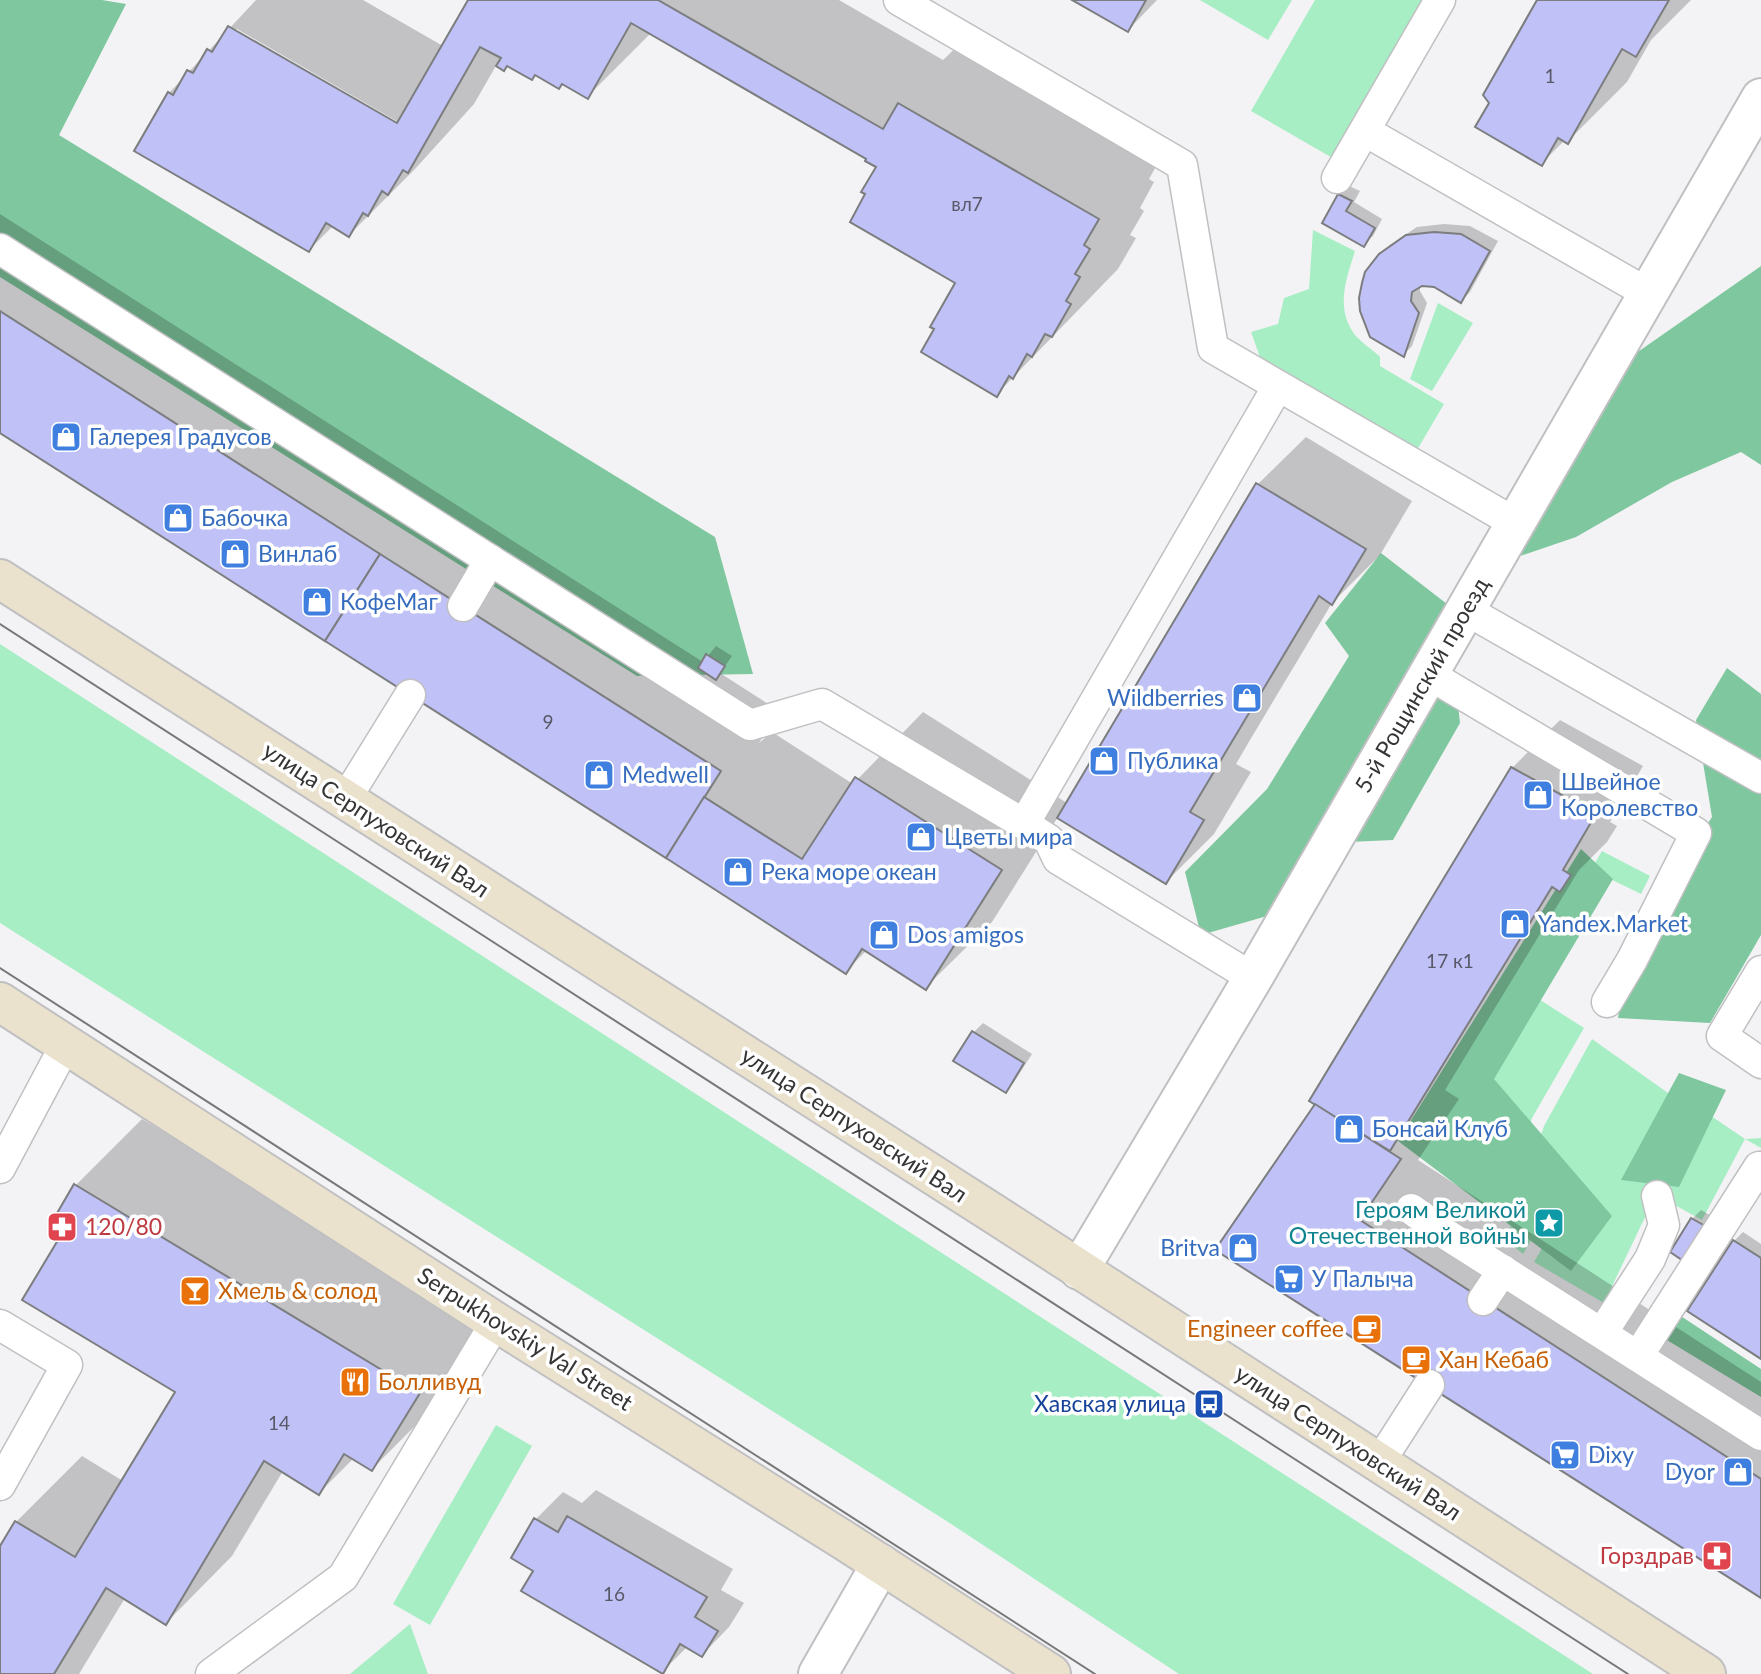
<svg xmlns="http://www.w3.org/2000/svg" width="1761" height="1674" viewBox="0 0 1761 1674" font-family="Lato,sans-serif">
  <rect width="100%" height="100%" fill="#f3f3f5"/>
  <g fill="#a7eec5">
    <path d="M 1200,0 L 1292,0 L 1268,40 Z"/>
    <path d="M 1315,0 L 1427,0 L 1336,160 L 1251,111 Z"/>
    <path d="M 1313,230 L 1355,251 C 1346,280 1335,308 1355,335 C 1362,343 1373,350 1380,357 L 1380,366 L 1444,404 L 1417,450 L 1261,360 L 1251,332 L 1278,324 L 1284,298 L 1309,289 Z"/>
    <path d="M 1438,303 L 1473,323 L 1432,391 L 1410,379 Z"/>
    <path d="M 0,644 L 1593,1674 L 1179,1674 L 945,1520 L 0,923 Z"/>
    <path d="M 1602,851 L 1650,876 L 1641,894 L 1602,875 L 1534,996 L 1584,1028 L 1532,1118 L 1508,1188 L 1458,1062 L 1554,932 Z"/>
    <path d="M 1592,1039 L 1685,1105 L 1647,1213 L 1604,1303 L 1534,1262 L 1552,1231 L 1540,1224 L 1523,1254 L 1506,1240 L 1544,1126 Z"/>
    <path d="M 1701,1109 L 1745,1139 L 1761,1138 L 1761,1148 L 1745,1139 L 1702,1220 L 1662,1198 Z"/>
    <path d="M 496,1425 L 532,1446 L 430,1625 L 393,1604 Z"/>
    <path d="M 410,1624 L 428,1674 L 350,1674 Z"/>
  </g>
  <g fill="#7fc79e">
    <path d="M 0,0 L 102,0 L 126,4 L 59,135 L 715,537 L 753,674 L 637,676 L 0,277 Z"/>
    <path d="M 1761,266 L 1761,465 L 1741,452 L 1672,482 L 1576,537 L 1517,557 L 1622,363 Z"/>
    <path d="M 1381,553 L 1447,604 L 1460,723 L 1393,840 L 1348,842 L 1267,916 L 1201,935 L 1185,872 L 1267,789 L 1349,656 L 1325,623 Z"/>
    <path d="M 1727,668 L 1761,694 L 1761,935 L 1710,1023 L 1618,1018 L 1634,938 L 1712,817 L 1696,720 Z"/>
    <path d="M 1581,849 L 1613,879 L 1494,1079 L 1612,1216 L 1571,1271 L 1398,1141 Z"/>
    <path d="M 1679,1073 L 1726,1090 L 1679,1187 L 1621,1180 Z"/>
    <path d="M 1661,1303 L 1761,1369 L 1761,1397 L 1647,1328 Z"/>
  </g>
  <g fill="#0003" fill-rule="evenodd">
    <path d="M 256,0 L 363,0 L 443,46 L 470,0 L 839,0 L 943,60 L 966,38 L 1164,152 L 1149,179 L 1154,182 L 1140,208 L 1144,211 L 1130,235 L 1136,238 L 1118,269 L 997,394 L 958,282 L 878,166 L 869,158 L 651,33 L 587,97 L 563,83 L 508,64 L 503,68 L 497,64 L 474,104 L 415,169 L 349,235 L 333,226 L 309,250 L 169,93 ZM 237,29 L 405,126 L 404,129 L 234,31 Z"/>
    <path d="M 1076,0 L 1157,0 L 1128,30 Z"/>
    <path d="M 1539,0 L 1691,0 L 1651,40 L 1627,82 L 1567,142 L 1565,140 L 1541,164 L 1491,103 Z"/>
    <path d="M 1349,186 L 1360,191 L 1354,202 L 1382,219 L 1373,236 L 1364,244 L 1324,223 L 1340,195 Z"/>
    <path d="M 0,214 L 703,662 L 716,646 L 732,656 L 720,673 L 779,711 L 759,743 L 772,732 L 853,784 L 923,712 L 1067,803 L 1258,484 L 1306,437 L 1412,501 L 1380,555 L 1332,603 L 1250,740 L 1236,764 L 1251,772 L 1214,834 L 1166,882 L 1058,817 L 992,922 L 925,988 L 867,950 L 846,971 L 0,431 Z"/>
    <path d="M 1444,224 L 1470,226 L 1498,241 L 1470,292 L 1461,301 L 1434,285 L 1420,284 L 1420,291 L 1427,303 L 1412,346 L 1403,355 L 1380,255 L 1390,245 L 1417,227 Z"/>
    <path d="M 1560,720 L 1643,766 L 1610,822 L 1617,826 L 1607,842 L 1579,870 L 1445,1090 L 1459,1099 L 1418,1160 L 1761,1382 L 1761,1596 L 1218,1249 L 1318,1104 L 1312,1100 L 1512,768 Z"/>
    <path d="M 983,1023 L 1032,1054 L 1014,1082 L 1005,1091 L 974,1032 Z"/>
    <path d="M 142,1119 L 485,1326 L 438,1403 L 372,1469 L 354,1458 L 319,1493 L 283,1471 L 232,1556 L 166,1623 L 125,1598 L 79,1674 L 0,1674 L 0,1549 L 16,1522 L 82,1456 L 123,1481 L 177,1392 L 64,1235 L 76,1185 Z"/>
    <path d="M 1701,1210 L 1715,1218 L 1694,1251 L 1692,1219 Z"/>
    <path d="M 1743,1232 L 1761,1244 L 1761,1356 L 1734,1241 Z"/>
    <path d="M 596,1490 L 733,1569 L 721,1590 L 744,1603 L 729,1627 L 702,1655 L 688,1646 L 662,1672 L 536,1570 L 513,1557 L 536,1519 L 563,1492 L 582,1503 Z"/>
  </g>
  <g fill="#bfc1f7" stroke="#7c7d7e" stroke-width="2">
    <path d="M 468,0 L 658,0 L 883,129 L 898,103 L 1099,219 L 1084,245 L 1090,249 L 1075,274 L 1080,277 L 1066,301 L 1071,304 L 1052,337 L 1045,334 L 1032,357 L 1027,354 L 1013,379 L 1009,376 L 997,397 L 921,352 L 934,329 L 930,327 L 955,283 L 850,222 L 865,194 L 861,192 L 876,167 L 865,161 L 866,159 L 631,23 L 588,99 L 562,84 L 559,89 L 535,75 L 532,80 L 507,66 L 504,71 L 496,66 L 501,58 L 480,47 L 408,173 L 403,170 L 388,195 L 382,191 L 368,216 L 363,213 L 349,237 L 326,223 L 309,252 L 134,151 L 168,92 L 173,95 L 187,70 L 193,73 L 207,49 L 212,52 L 228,26 L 397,123 Z"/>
    <path d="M 1072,0 L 1146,0 L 1128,32 Z"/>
    <path d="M 1537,0 L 1669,0 L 1636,57 L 1622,49 L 1568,144 L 1558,138 L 1542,166 L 1475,127 L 1489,103 L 1483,95 Z"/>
    <path d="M 1338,194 L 1352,201 L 1346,211 L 1375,228 L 1364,247 L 1322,223 Z"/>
    <path d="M 1434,232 L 1461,234 L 1490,251 L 1461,303 L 1434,287 L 1422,286 L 1412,292 L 1411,301 L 1419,313 L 1404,357 L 1370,337 L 1360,311 L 1359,298 L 1362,283 L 1365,272 L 1379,254 L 1406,235 Z"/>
    <path d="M 0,311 L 380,554 L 325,641 L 0,433 Z"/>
    <path d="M 1256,483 L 1366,549 L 1332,605 L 1319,596 L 1203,790 L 1190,812 L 1204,820 L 1166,884 L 1057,818 Z"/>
    <path d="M 380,554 L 721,771 L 666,858 L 325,641 Z"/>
    <path d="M 706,654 L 725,666 L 716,680 L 698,668 Z"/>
    <path d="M 1511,767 L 1596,814 L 1563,870 L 1571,875 L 1560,892 L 1552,887 L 1390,1151 L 1309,1101 Z"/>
    <path d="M 855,777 L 1002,870 L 926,990 L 862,949 L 846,974 L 666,858 L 704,797 L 802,859 Z"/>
    <path d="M 972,1031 L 1024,1063 L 1006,1093 L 953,1061 Z"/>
    <path d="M 1315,1104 L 1401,1159 L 1360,1220 L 1761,1479 L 1761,1598 L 1215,1250 Z"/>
    <path d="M 74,1184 L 420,1393 L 372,1471 L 344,1454 L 319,1495 L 264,1461 L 166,1625 L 106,1588 L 54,1674 L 0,1674 L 0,1546 L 15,1521 L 75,1557 L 175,1392 L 22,1300 L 61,1235 L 49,1227 Z"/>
    <path d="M 1691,1218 L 1707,1227 L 1685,1262 L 1670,1252 Z"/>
    <path d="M 1733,1240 L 1761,1258 L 1761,1359 L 1687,1311 Z"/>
    <path d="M 567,1516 L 707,1597 L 695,1617 L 718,1631 L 702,1657 L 680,1644 L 663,1674 L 521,1591 L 533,1571 L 511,1558 L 534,1518 L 558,1532 Z"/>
  </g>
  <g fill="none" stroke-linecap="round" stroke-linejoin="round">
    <g stroke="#c0c0c2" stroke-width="33">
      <g id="lane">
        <path d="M 899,0 L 1182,165 L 1213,348 L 1517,524"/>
        <path d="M 1365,131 L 1649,294"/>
        <path d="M 1337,178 L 1440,0"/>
        <path d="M 0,249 L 750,725 L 822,704 L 1024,824 L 1049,840 L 1058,859 L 1253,978"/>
        <path d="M 463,606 L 490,560"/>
        <path d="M 1466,610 L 1761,778"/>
        <path d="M 1428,674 L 1696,833 L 1632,960 L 1607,1002"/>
        <path d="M 345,800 L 410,695"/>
        <path d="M 1024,824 L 1278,386"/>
        <path d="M 1761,971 L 1722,1036 L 1761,1063"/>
        <path d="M 0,1168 L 66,1044"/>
        <path d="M 1411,1209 L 1444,1233 L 1761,1435"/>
        <path d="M 1483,1300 L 1503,1270"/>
        <path d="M 0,1325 L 67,1365 L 0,1485"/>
        <path d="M 1602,1333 L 1650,1259 L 1664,1225 L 1657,1196"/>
        <path d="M 1638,1356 L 1759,1167"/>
        <path d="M 1379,1463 L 1429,1385"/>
        <path d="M 211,1674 L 343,1577 L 496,1322"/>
      </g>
    </g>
    <g stroke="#c0c0c2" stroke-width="42">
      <g id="street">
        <path d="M 1079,1270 L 1253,978 L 1761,98"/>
        <path d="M 818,1674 L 881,1564"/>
      </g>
    </g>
    <g stroke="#c0c0c2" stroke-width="42">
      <g id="secondary">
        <path d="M 0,579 L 999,1217 L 1706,1674"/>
        <path d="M 0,1002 L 496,1322 L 845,1541 L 1051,1674"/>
      </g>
    </g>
    <use href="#lane" stroke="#fff" stroke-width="30"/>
    <use href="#street" stroke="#fff" stroke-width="38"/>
    <use href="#secondary" stroke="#ebe2ce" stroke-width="38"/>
    <g stroke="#787879" stroke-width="2">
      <path d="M 0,624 L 1628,1674"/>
      <path d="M 0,968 L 1095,1674"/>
    </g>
  </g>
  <defs>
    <g id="shop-square" transform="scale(1.575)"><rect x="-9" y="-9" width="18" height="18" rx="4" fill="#3f7fe0" stroke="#fff"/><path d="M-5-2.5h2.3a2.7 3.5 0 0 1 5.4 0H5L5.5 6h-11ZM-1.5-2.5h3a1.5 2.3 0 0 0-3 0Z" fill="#fff"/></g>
    <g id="sight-square" transform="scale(1.575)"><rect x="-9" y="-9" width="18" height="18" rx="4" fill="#0f9aa8" stroke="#fff"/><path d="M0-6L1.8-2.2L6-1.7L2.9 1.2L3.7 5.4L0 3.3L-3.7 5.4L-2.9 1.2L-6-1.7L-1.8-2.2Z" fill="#fff"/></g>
    <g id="pharmacy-square" transform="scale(1.575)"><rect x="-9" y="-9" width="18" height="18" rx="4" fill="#e0444e" stroke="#fff"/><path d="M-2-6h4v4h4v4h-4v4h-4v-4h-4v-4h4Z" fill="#fff"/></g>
    <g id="supermarket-square" transform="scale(1.575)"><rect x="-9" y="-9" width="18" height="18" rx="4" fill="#3f7fe0" stroke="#fff"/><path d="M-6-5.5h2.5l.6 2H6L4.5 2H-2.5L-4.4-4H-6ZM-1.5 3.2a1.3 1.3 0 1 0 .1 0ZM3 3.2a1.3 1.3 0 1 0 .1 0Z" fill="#fff"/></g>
    <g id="bar-square" transform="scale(1.575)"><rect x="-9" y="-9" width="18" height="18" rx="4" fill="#e8710a" stroke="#fff"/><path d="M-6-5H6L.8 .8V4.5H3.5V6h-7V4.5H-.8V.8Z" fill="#fff"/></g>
    <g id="cafe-square" transform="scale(1.575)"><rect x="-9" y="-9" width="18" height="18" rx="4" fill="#e8710a" stroke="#fff"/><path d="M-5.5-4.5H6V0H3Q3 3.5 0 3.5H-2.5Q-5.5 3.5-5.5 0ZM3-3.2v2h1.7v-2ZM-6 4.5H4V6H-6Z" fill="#fff"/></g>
    <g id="restaurant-square" transform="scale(1.575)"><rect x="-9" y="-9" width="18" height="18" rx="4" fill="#e8710a" stroke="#fff"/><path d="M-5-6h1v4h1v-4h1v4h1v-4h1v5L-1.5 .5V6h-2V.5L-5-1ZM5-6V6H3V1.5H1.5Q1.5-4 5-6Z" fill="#fff"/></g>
    <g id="bus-square" transform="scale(1.575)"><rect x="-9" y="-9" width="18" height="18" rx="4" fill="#1a4fb4" stroke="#fff"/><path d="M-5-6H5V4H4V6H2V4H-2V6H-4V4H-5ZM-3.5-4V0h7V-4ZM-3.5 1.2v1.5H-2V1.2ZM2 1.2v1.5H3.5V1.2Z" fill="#fff"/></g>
  </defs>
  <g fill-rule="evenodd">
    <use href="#shop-square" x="66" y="437"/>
    <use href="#shop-square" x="178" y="518"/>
    <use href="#shop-square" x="235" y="554"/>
    <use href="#shop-square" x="317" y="602"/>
    <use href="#shop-square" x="1247" y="698"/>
    <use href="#shop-square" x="1104" y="761"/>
    <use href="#shop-square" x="599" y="775"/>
    <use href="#shop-square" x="1538" y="795"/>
    <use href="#shop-square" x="921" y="837"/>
    <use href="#shop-square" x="738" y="872"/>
    <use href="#shop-square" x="1515" y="924"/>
    <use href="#shop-square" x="884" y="935"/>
    <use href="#shop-square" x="1349" y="1129"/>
    <use href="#sight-square" x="1549" y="1223"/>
    <use href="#pharmacy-square" x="62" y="1227"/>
    <use href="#shop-square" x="1243" y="1248"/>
    <use href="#supermarket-square" x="1289" y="1279"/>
    <use href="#bar-square" x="195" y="1291"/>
    <use href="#cafe-square" x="1367" y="1329"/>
    <use href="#cafe-square" x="1416" y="1360"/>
    <use href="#restaurant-square" x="355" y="1382"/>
    <use href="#bus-square" x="1209" y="1404"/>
    <use href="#supermarket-square" x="1565" y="1455"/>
    <use href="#shop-square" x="1738" y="1472"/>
    <use href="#pharmacy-square" x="1717" y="1556"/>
  </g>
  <g text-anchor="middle" stroke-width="7" stroke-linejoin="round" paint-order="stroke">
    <g font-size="19" fill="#585866">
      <text x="1550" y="83">1</text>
      <text x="967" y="211">вл7</text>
      <text x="548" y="729">9</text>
      <text x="1450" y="968">17 к1</text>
      <text x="279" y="1430">14</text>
      <text x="614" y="1601">16</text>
    </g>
    <g font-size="23" fill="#366cbe" stroke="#fff" text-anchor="start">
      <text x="89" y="445">Галерея Градусов</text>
      <text x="201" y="526">Бабочка</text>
      <text x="258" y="562">Винлаб</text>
      <text x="340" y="610">КофеМаг</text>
      <text x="1224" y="706" text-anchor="end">Wildberries</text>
      <text x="1127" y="769">Публика</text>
      <text x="622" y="783">Medwell</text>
      <text x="1561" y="790">Швейное<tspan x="1561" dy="26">Королевство</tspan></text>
      <text x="944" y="845">Цветы мира</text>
      <text x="761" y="880">Река море океан</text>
      <text x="1538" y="932">Yandex.Market</text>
      <text x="907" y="943">Dos amigos</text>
      <text x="1372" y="1137">Бонсай Клуб</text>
      <text x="1220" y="1256" text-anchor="end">Britva</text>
      <text x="1312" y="1287">У Палыча</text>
      <text x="1588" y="1463">Dixy</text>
      <text x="1715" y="1480" text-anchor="end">Dyor</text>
    </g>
    <g font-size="23" fill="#353536" stroke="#fff">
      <text transform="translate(1422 685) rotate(-60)" y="8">5-й Рощинский проезд</text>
      <text transform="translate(376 820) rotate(33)" y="8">улица Серпуховский Вал</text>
      <text transform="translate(854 1125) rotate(33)" y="8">улица Серпуховский Вал</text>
      <text transform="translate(525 1339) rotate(32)" y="8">Serpukhovskiy Val Street</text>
      <text transform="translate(1348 1443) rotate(33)" y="8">улица Серпуховский Вал</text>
    </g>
    <g font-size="23" fill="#0d838f" stroke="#fff" text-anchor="end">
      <text x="1526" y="1218">Героям Великой<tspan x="1526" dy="26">Отечественной войны</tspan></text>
    </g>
    <g font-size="23" fill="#be3a42" stroke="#fff" text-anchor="start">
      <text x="85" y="1235">120/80</text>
      <text x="1694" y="1564" text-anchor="end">Горздрав</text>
    </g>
    <g font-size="23" fill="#c56008" stroke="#fff" text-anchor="start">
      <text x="218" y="1299">Хмель &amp; солод</text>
      <text x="1344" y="1337" text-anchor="end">Engineer coffee</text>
      <text x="1439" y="1368">Хан Кебаб</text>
      <text x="378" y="1390">Болливуд</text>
    </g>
    <g font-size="23" fill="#164399" stroke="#fff" text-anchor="end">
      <text x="1186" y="1412">Хавская улица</text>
    </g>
  </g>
</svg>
